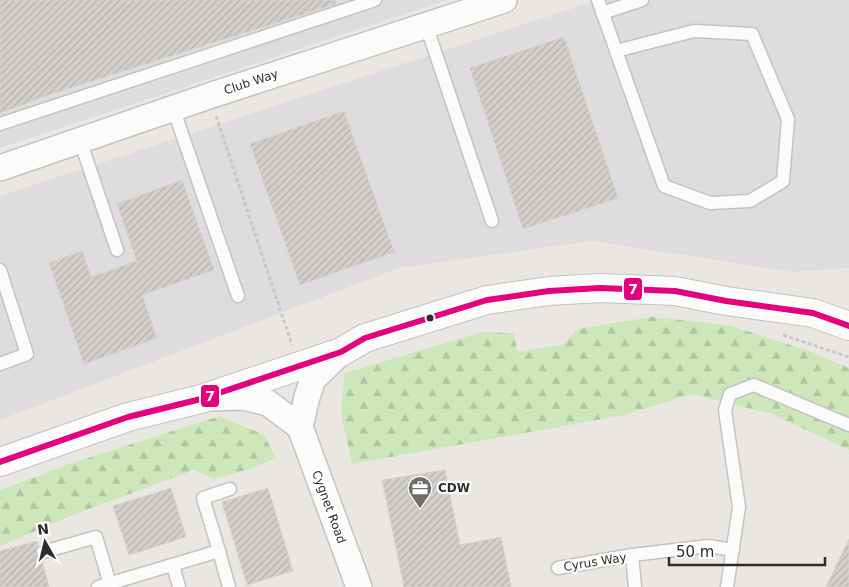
<svg xmlns="http://www.w3.org/2000/svg" width="849" height="587" viewBox="0 0 849 587" font-family="'DejaVu Sans',sans-serif">
  <defs>
    <pattern id="forest-firs" width="22" height="20" patternUnits="userSpaceOnUse" patternTransform="scale(1.25)"><rect width="22" height="20" fill="#cde6ba"/><path d="M5 1l3.5 6h-7zM16 11l3.5 6h-7z" fill="#b0c6a0"/></pattern>
    <pattern id="building-hatch" width="6" height="6" patternUnits="userSpaceOnUse" patternTransform="scale(1.25)"><rect width="6" height="6" fill="#d2cfcb"/><path d="M-1 1l2-2M0 6l6-6M5 7l2-2" fill="none" stroke="#b5b2af"/></pattern>
  </defs>
  <rect width="100%" height="100%" fill="#eae7e2"/>
  <g fill="#dedcde">
    <path d="M 0,0 L 447,0 L 0,148 Z"/>
    <path d="M 598,0 L 849,0 L 849,268 L 793,272 L 592,241 L 399,268 L 0,420 L 0,196 Z"/>
  </g>
  <g fill="url(#forest-firs)">
    <path d="M 652,317 L 728,325 L 812,352 L 849,368 L 849,450 L 772,414 L 692,394 L 624,415 L 352,464 L 341,413 L 345,373 L 483,332 L 513,333 L 518,352 L 564,344 L 577,329 Z"/>
    <path d="M 220,416 L 264,435 L 276,458 L 254,468 L 214,479 L 194,470 L 73,515 L 0,546 L 0,490 L 69,464 Z"/>
  </g>
  <g fill="url(#building-hatch)" stroke="#d5d3ce">
    <path d="M 0,0 L 335,0 L 336,4 L 54,93 L 0,113 Z"/>
    <path d="M 564,37 L 618,198 L 523,229 L 470,68 Z"/>
    <path d="M 344,111 L 394,252 L 300,285 L 250,144 Z"/>
    <path d="M 182,180 L 214,270 L 142,295 L 157,338 L 84,364 L 49,263 L 82,251 L 91,277 L 137,261 L 117,204 Z"/>
    <path d="M 445,470 L 460,545 L 501,537 L 511,587 L 404,587 L 382,480 Z"/>
    <path d="M 171,488 L 186,537 L 129,555 L 113,506 Z"/>
    <path d="M 268,488 L 293,571 L 247,585 L 222,502 Z"/>
    <path d="M 849,539 L 849,587 L 826,587 Z"/>
    <path d="M 37,541 L 38,546 L 35,554 L 38,558 L 42,560 L 49,587 L 0,587 L 0,551 Z"/>
  </g>
  <g fill="none" stroke-linecap="round" stroke-linejoin="round">
    <g stroke="#c4c3c3" stroke-width="15">
      <g id="service">
        <path d="M 598,0 C 620,62 642,124 664,186 L 710,203 L 750,201 L 783,181 L 788,119 L 752,34 L 694,31 L 616,51"/>
        <path d="M 602,13 L 642,0"/>
        <path d="M 426,25 L 492,221"/>
        <path d="M 173,108 L 238,296"/>
        <path d="M 0,124 L 375,0"/>
        <path d="M 80,140 L 117,250"/>
        <path d="M 0,270 L 27,354 L 0,364"/>
        <path d="M 219,551 L 229,587"/>
        <path d="M 43,552 L 96,537 L 110,584"/>
        <path d="M 632,555 L 709,546 L 733,550"/>
        <path d="M 173,565 L 179,587"/>
        <path d="M 558,568 L 632,555 L 635,587"/>
        <path d="M 98,587 L 219,551 L 203,498 L 230,489"/>
        <path d="M 727,587 L 739,507 L 725,410 L 730,394 L 754,385 L 849,425"/>
      </g>
    </g>
    <g stroke="#c4c3c3" stroke-width="28">
      <g id="minor">
        <path d="M 0,168 L 209,96 L 504,0"/>
        <path d="M 214,398 L 243,397 L 268,403 L 300,427 L 359,587"/>
        <path d="M 300,427 L 307,397 L 313,379 L 341,352"/>
      </g>
    </g>
    <g stroke="#c4c3c3" stroke-width="30">
      <path id="tertiary" d="M 0,462 L 128,417 L 201,399 L 341,352 L 365,338 L 487,300 L 549,291 L 600,288 L 675,291 L 726,301 L 813,313 L 849,326"/>
    </g>
    <g stroke="#c8c8c8" stroke-width="3" stroke-dasharray="4 2.5" stroke-linecap="butt">
      <path d="M 216,116 L 292,345"/>
      <path d="M 783,335 L 849,357"/>
    </g>
    <use href="#service" stroke="#fcfbfb" stroke-width="12"/>
    <use href="#minor" stroke="#fcfbfb" stroke-width="25"/>
    <use href="#tertiary" stroke="#fcfbfb" stroke-width="28"/>
    <g stroke="#fff" stroke-width="10">
      <path id="bus-1" d="M 0,462 L 128,417 L 201,399 L 341,352 L 365,338 L 487,300 L 549,291 L 600,288 L 675,291 L 726,301 L 813,313 L 849,326"/>
    </g>
    <use href="#bus-1" stroke="#e5007d" stroke-width="6"/>
  </g>
  <defs>
    <g id="office-pin" transform="scale(1.25)"><path d="M0 17L-7.5 6A9.5 9.5 0 1 1 7.5 6Z" fill="#6f6e6c" stroke="#fff"/><path d="M-6-3h4V-5.5h4V-3h4V5H-6ZM-1-4.5V-3h2v-1.5ZM-6 0V1H6V0Z" fill="#fff"/></g>
  </defs>
  <g fill-rule="evenodd">
    <use href="#office-pin" x="420" y="488"/>
  </g>
  <circle fill="#2d2d2d" stroke="#fff" stroke-width="2" cx="430" cy="318" r="4.5"/>
  <g text-anchor="middle" stroke-width="4.5" stroke-linejoin="round" paint-order="stroke">
    <g font-size="12" fill="#2d2d2d" stroke="#fff">
      <text transform="translate(251 82) rotate(-18)" y="4">Club Way</text>
      <text transform="translate(329 507) rotate(70)" y="4">Cygnet Road</text>
      <text transform="translate(595 562) rotate(-9)" y="4">Cyrus Way</text>
    </g>
    <g font-size="12" font-weight="bold" fill="#2d2d2d" stroke="#fff" text-anchor="start">
      <text x="438" y="492">CDW</text>
    </g>
  </g>
  <g stroke="#fff" stroke-width="2">
    <rect x="623" y="277" width="20" height="24" rx="5" fill="#e5007d"/>
    <rect x="200" y="384" width="20" height="24" rx="5" fill="#e5007d"/>
  </g>
  <g font-size="14" text-anchor="middle" font-weight="bold" fill="#fff">
    <text x="633" y="294">7</text>
    <text x="210" y="401">7</text>
  </g>
  <g transform="translate(45 542) rotate(352)" stroke="#ffffff" stroke-width="4" paint-order="stroke">
  <path d="M0-4L9 19L0 12L-9 19Z" fill="#2d2d2d"/>
  <text y="-8" font-size="14" font-weight="bold" text-anchor="middle" fill="#2d2d2d">N</text>
  </g>
  <path d="M669 557v8h156v-8" fill="none" stroke="#2d2d2d" stroke-width="2.5"/>
  <text x="676" y="557" font-size="15" fill="#2d2d2d" stroke="#ffffff" stroke-width="4" paint-order="stroke">50 m</text>
</svg>
